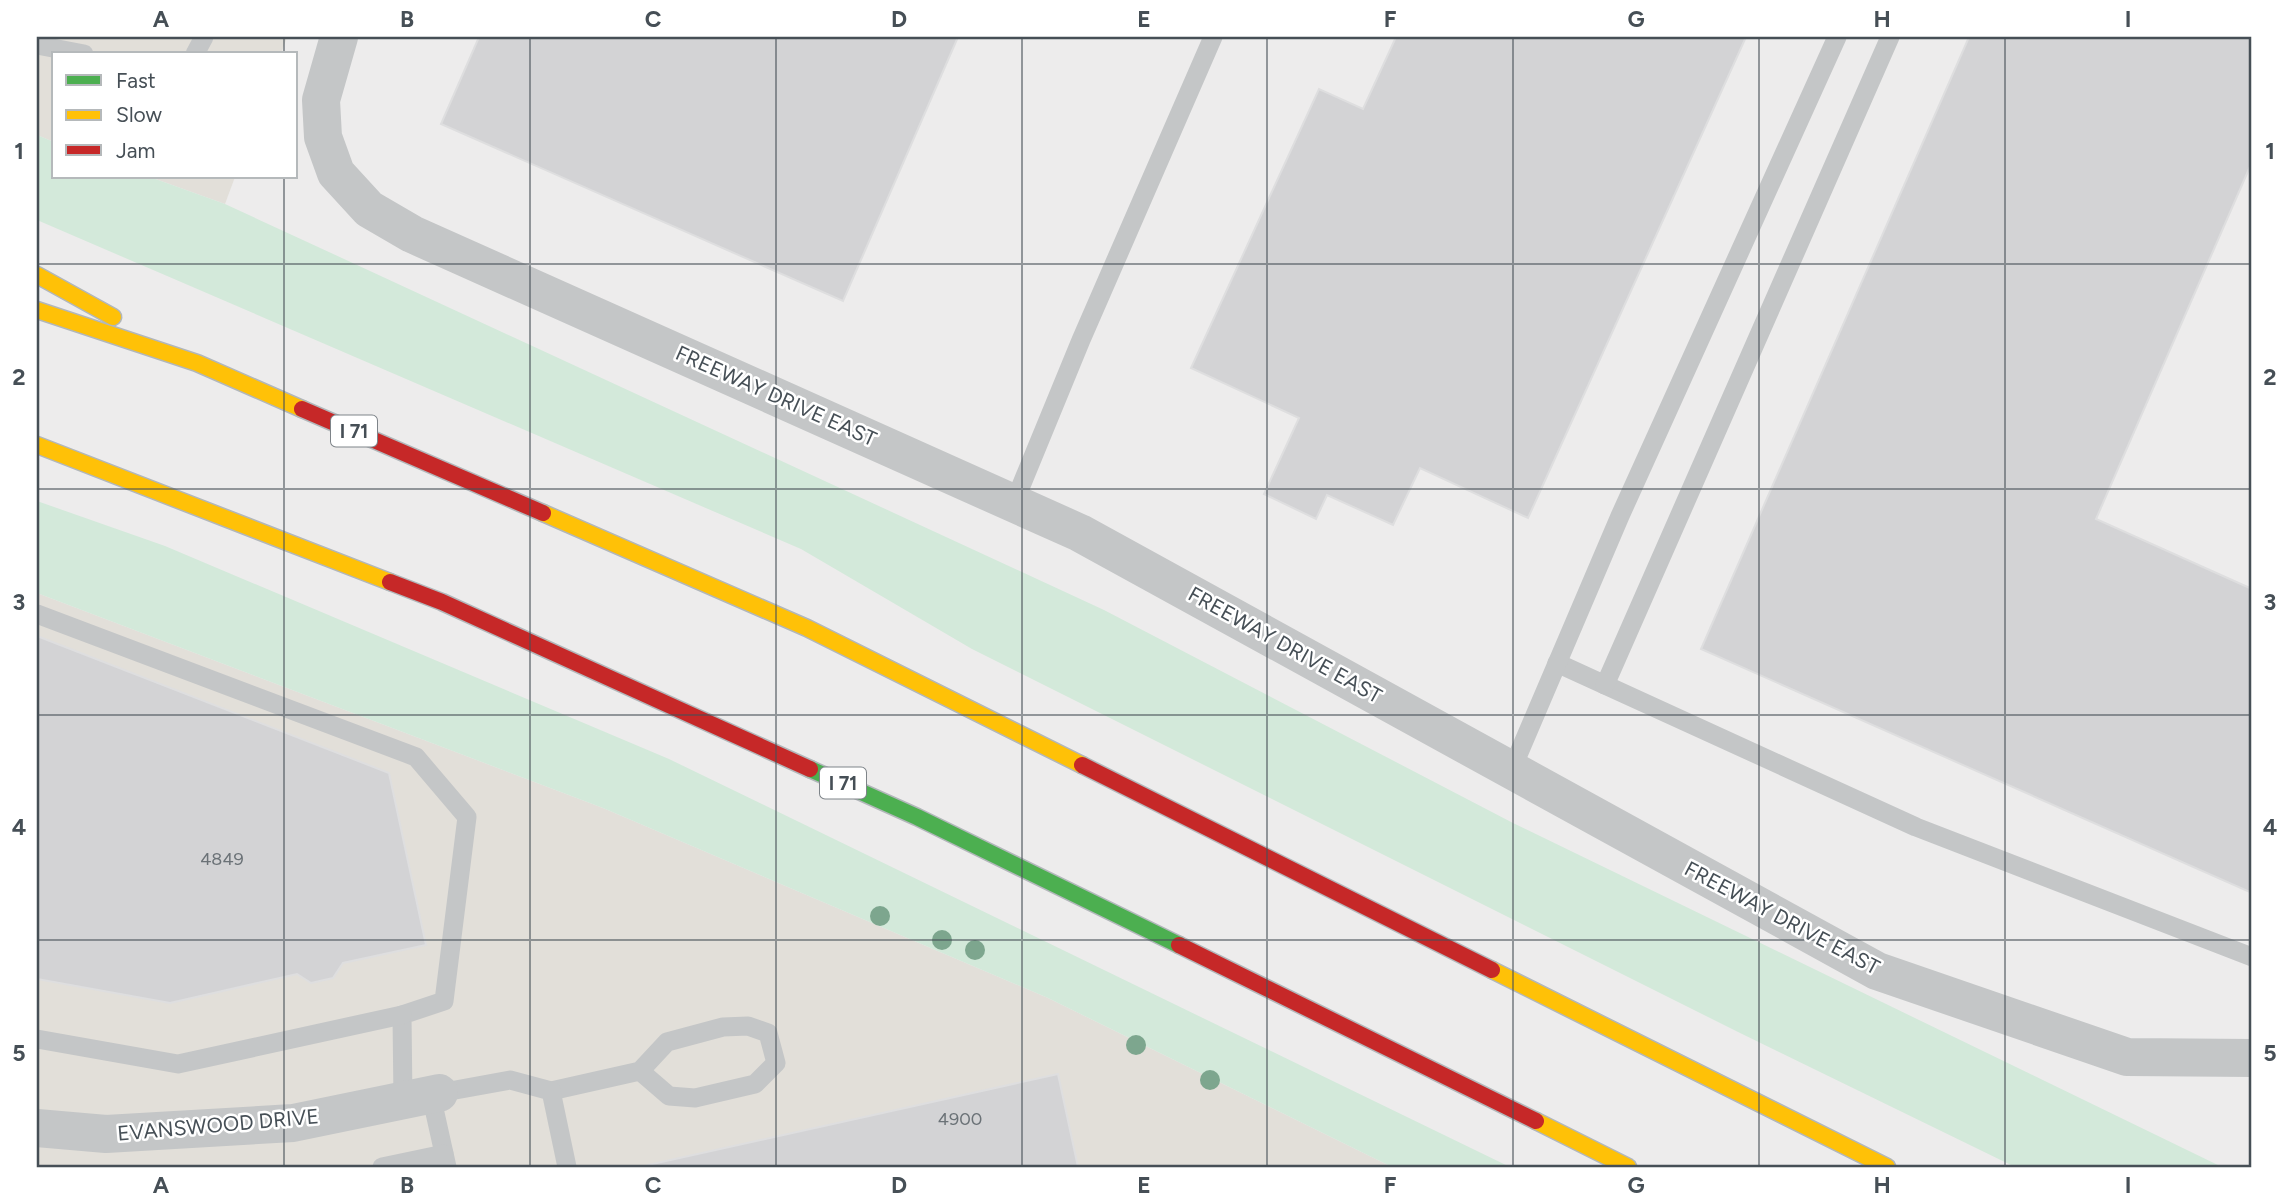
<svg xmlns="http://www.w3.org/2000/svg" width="2289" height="1204" viewBox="0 0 2289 1204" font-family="Figtree,sans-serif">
  <rect width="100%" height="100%" fill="#edecec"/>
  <g fill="#e2dfd9">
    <path d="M 37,37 L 287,37 L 281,54 L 54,54 L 54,142 L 37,135 Z"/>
    <path d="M 150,177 L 235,177 L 225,204 Z"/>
    <path d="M 37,593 L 603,808 L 1048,998 L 1392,1167 L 37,1167 Z"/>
  </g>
  <g fill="#d3e9da">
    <path d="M 37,135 L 54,142 L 54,177 L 150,177 L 225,204 L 1104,610 L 1513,823 L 2222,1167 L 2015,1167 L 1736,1031 L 972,649 L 801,549 L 37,220 Z"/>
    <path d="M 37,501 L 165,546 L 669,759 L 1510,1167 L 1392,1167 L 1048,998 L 603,808 L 37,593 Z"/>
  </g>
  <g fill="#d3d3d5" stroke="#dededf" stroke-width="2">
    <path d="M 479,37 L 958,37 L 843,301 L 441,124 Z"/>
    <path d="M 1396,37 L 1746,37 L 1528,518 L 1420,468 L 1393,525 L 1327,495 L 1316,519 L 1264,494 L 1299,418 L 1191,368 L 1319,89 L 1363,109 Z"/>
    <path d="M 1969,37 L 2252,37 L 2252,162 L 2096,519 L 2252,589 L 2252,893 L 1701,649 Z"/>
    <path d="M 37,636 L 389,773 L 426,945 L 343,963 L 333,978 L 311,983 L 297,974 L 170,1003 L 37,979 Z"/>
    <path d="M 1058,1074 L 1078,1167 L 649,1167 L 648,1165 Z"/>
  </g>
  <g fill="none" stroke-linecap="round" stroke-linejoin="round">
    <g stroke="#b2b7ba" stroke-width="19">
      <path id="fast" d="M 810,769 L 917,817 L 1179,945"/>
    </g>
    <g stroke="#b2b7ba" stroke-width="19">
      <g id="slow">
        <path d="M 37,275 L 113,317"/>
        <path d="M 37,310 L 197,363 L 302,409"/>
        <path d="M 37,445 L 390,582"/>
        <path d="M 543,513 L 807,628 L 1082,765"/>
        <path d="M 1492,970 L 1887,1167"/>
        <path d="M 1536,1121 L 1628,1167"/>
      </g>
    </g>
    <g stroke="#b2b7ba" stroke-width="19">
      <g id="jam">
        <path d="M 302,409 L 543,513"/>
        <path d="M 390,582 L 442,602 L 810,769"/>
        <path d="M 1082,765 L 1492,970"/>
        <path d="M 1179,945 L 1536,1121"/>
      </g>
    </g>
    <g stroke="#c4c6c7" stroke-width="19">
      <path d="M 37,45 L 84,54"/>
      <path d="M 195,54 L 204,37"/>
      <path d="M 1014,503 L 1081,340 L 1213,37"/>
      <path d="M 37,614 L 416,757 L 467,817 L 444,1001 L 402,1015 L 403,1101"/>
      <path d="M 1557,663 L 1916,827 L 2252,957"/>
      <path d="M 1605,685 L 1890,37"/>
      <path d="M 1512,769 L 1620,516 L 1837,37"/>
      <path d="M 37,1039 L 178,1064 L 402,1015"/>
      <path d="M 551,1091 L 640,1071 L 667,1042 L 723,1027 L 748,1026 L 768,1033 L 776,1063 L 755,1084 L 695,1098 L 669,1096 L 640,1071"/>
      <path d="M 439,1093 L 510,1080 L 551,1091 L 567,1167"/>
      <path d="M 431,1095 L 447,1167"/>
      <path d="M 382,1167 L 444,1154"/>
    </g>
    <g stroke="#c4c6c7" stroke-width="38">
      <path d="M 339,37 L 321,100 L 323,137 L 336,173 L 369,209 L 412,234 L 1080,533 L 1877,971 L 2127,1057 L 2252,1058"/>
      <path d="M 37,1128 L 106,1134 L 293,1123 L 439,1093"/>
    </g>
    <use href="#fast" stroke="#4caf50" stroke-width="16"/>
    <use href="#slow" stroke="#ffc107" stroke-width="16"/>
    <use href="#jam" stroke="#c62828" stroke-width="16"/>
  </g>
  <g fill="#7da68e">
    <circle cx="880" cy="916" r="10"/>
    <circle cx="942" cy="940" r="10"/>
    <circle cx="975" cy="950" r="10"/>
    <circle cx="1136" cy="1045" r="10"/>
    <circle cx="1210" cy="1080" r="10"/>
  </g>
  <path fill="none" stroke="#464f56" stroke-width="2" stroke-opacity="0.55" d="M 284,37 L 284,54M 530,37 L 530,1167M 776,37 L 776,1167M 1022,37 L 1022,1167M 1267,37 L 1267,1167M 1513,37 L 1513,1167M 1759,37 L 1759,1167M 2005,37 L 2005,1167M 284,177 L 284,1167M 37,264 L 2252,264M 37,489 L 2252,489M 37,715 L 2252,715M 37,940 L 2252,940"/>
  <g text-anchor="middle" stroke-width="5" stroke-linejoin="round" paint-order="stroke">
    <g font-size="18" fill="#6b7277">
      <text x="222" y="865">4849</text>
      <text x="960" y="1125">4900</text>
    </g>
    <g fill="#fff" stroke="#7e8489" stroke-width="2">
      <rect x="331" y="415.5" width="46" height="31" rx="5"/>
      <rect x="820" y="767.5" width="46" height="31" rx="5"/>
    </g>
    <g font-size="19" font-weight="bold" fill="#464f56">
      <text x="354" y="438">I 71</text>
      <text x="843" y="790">I 71</text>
    </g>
    <g font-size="21" fill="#464f56" stroke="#fff">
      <text transform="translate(776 396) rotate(24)" y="7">FREEWAY DRIVE EAST</text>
      <text transform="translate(1285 645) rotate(29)" y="7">FREEWAY DRIVE EAST</text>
      <text transform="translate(1782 918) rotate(28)" y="7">FREEWAY DRIVE EAST</text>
      <text transform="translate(218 1125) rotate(-5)" y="7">EVANSWOOD DRIVE</text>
    </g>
  </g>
  <rect width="2289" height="1204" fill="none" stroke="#ffffff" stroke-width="77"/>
  <rect x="52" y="52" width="245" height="126" fill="#ffffff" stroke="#b5b9bb" stroke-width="2"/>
  <rect x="66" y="75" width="35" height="10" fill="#4caf50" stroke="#b5b9bb" stroke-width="2"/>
  <text x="116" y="88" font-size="21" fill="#464f56">Fast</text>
  <rect x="66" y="110" width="35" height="10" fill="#ffc107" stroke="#b5b9bb" stroke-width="2"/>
  <text x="116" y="122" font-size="21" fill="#464f56">Slow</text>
  <rect x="66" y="145" width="35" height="10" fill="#c62828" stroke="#b5b9bb" stroke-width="2"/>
  <text x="116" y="158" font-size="21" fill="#464f56">Jam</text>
  <rect x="38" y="38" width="2212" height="1128" fill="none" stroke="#464f56" stroke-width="2.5"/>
  <g font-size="23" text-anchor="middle" font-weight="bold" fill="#464f56">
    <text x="161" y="27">A</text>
    <text x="407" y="27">B</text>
    <text x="653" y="27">C</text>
    <text x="899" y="27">D</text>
    <text x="1144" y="27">E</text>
    <text x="1390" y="27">F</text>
    <text x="1636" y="27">G</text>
    <text x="1882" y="27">H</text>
    <text x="2128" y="27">I</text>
    <text x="19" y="159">1</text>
    <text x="2270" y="159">1</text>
    <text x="19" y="385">2</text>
    <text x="2270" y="385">2</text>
    <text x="19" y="610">3</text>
    <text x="2270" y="610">3</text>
    <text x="19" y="835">4</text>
    <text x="2270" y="835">4</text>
    <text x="19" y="1061">5</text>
    <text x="2270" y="1061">5</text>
    <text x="161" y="1193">A</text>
    <text x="407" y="1193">B</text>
    <text x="653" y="1193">C</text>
    <text x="899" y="1193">D</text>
    <text x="1144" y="1193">E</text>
    <text x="1390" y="1193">F</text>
    <text x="1636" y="1193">G</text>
    <text x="1882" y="1193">H</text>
    <text x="2128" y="1193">I</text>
  </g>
</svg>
